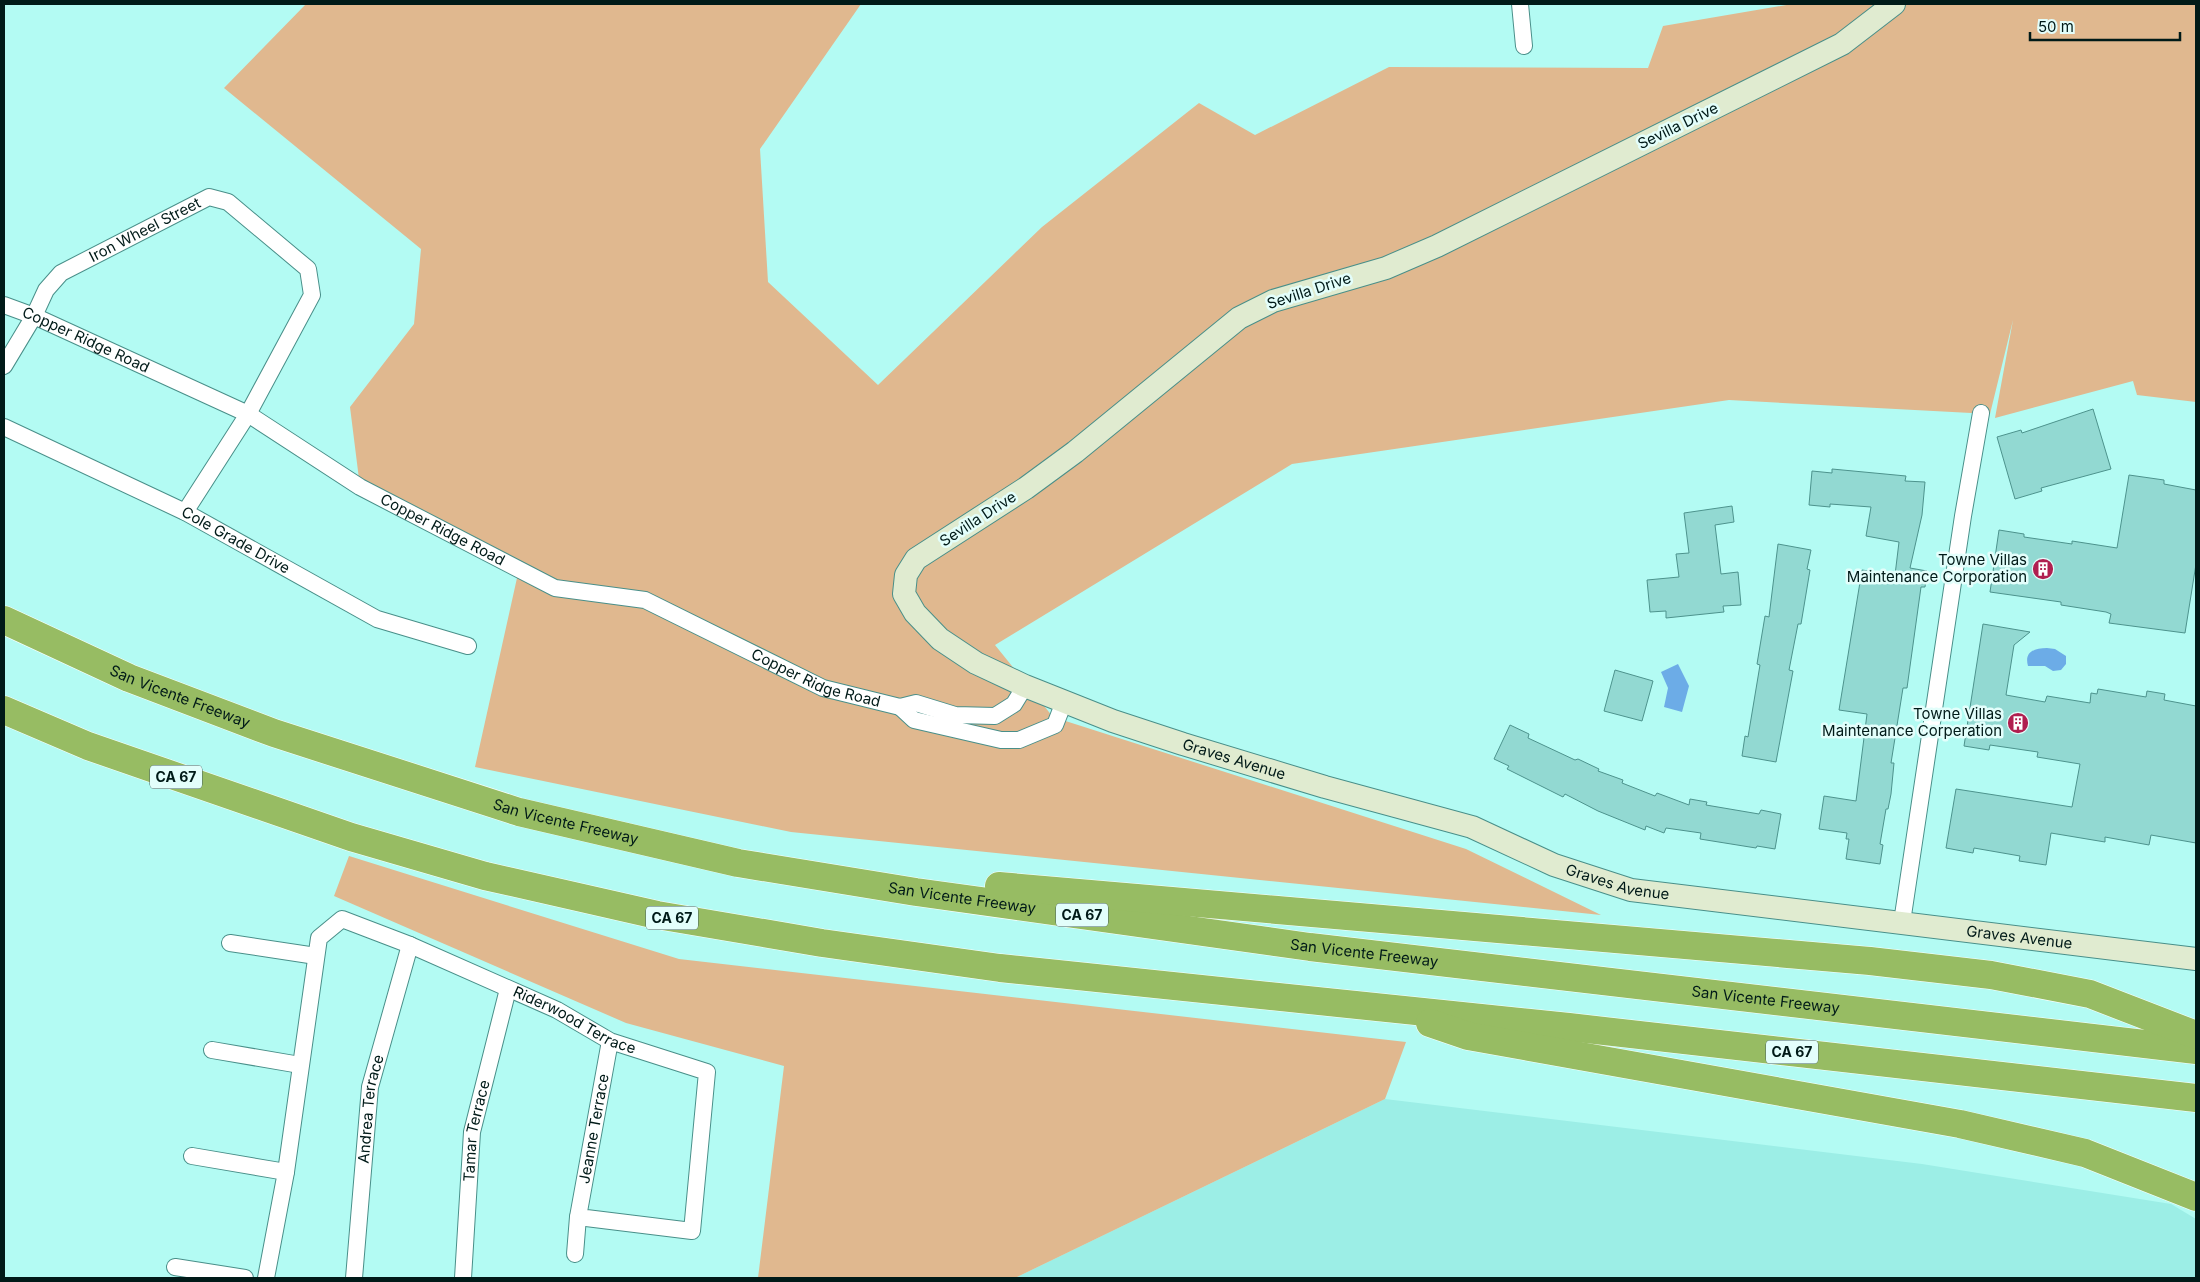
<svg xmlns="http://www.w3.org/2000/svg" width="2200" height="1282" viewBox="0 0 2200 1282" font-family="Inter,sans-serif">
  <rect width="100%" height="100%" fill="#b3fbf3"/>
  <path fill="#9ceee6" d="M 1385,1099 L 1922,1164 L 2171,1204 L 2196,1219 L 2196,1278 L 1015,1278 Z"/>
  <g fill="#e0b88f">
    <path d="M 306,4 L 861,4 L 760,149 L 768,282 L 878,385 L 1042,227 L 1199,103 L 1255,135 L 1389,67 L 1648,68 L 1663,26 L 1792,4 L 2196,4 L 2196,402 L 2137,395 L 2133,381 L 1995,418 L 2013,320 L 1990,414 L 1729,400 L 1292,464 L 995,645 L 1053,717 L 1466,849 L 1601,915 L 791,832 L 475,767 L 519,569 L 360,487 L 350,407 L 414,324 L 421,249 L 224,88 Z"/>
    <path d="M 349,856 L 679,959 L 1406,1042 L 1385,1099 L 1015,1278 L 758,1278 L 784,1066 L 626,1023 L 334,896 Z"/>
  </g>
  <g fill="#6cace7">
    <path d="M 2047,648 L 2055,649 L 2066,656 L 2066,664 L 2061,670 L 2053,671 L 2045,666 L 2028,666 C 2024,652 2034,648 2047,648 Z"/>
    <path d="M 1678,664 L 1689,686 L 1682,712 L 1664,707 L 1668,688 L 1661,672 Z"/>
  </g>
  <g fill="#92d9d2" stroke="#4d938d">
    <path d="M 2093,409 L 2111,469 L 2041,488 L 2042,491 L 2015,499 L 1997,437 L 2021,430 L 2022,433 Z"/>
    <path d="M 1832,469 L 1906,476 L 1905,481 L 1925,482 L 1922,515 L 1910,568 L 1927,571 L 1925,587 L 1921,587 L 1907,688 L 1903,688 L 1891,763 L 1894,763 L 1891,794 L 1888,809 L 1886,809 L 1880,844 L 1883,845 L 1880,864 L 1846,859 L 1849,839 L 1846,839 L 1847,833 L 1819,829 L 1824,796 L 1856,801 L 1867,714 L 1839,710 L 1862,570 L 1895,575 L 1899,542 L 1866,536 L 1871,507 L 1830,504 L 1830,507 L 1809,505 L 1812,471 L 1832,473 Z"/>
    <path d="M 2129,475 L 2164,480 L 2164,484 L 2196,490 L 2196,564 L 2185,633 L 2109,623 L 2111,614 L 2106,612 L 2061,605 L 2061,602 L 1990,592 L 1999,530 L 2024,534 L 2024,537 L 2072,544 L 2072,541 L 2117,548 Z"/>
    <path d="M 1732,506 L 1734,522 L 1715,525 L 1721,574 L 1738,572 L 1741,605 L 1723,606 L 1724,612 L 1666,618 L 1666,611 L 1650,612 L 1647,580 L 1679,577 L 1676,554 L 1689,553 L 1684,513 Z"/>
    <path d="M 1778,544 L 1811,550 L 1807,569 L 1810,570 L 1801,624 L 1798,624 L 1789,670 L 1793,671 L 1776,762 L 1742,756 L 1745,736 L 1748,737 L 1760,665 L 1757,664 L 1765,616 L 1769,617 Z"/>
    <path d="M 1983,624 L 2030,632 L 2014,645 L 2006,695 L 2045,702 L 2047,696 L 2090,703 L 2091,693 L 2097,694 L 2098,689 L 2146,697 L 2147,691 L 2165,694 L 2164,700 L 2196,706 L 2196,843 L 2151,835 L 2149,845 L 2105,837 L 2105,842 L 2051,833 L 2046,865 L 2019,861 L 2020,856 L 1974,848 L 1973,853 L 1946,848 L 1956,789 L 2072,807 L 2080,764 L 2037,757 L 2038,752 L 1990,745 L 1989,750 L 1964,746 Z"/>
    <path d="M 1615,670 L 1653,681 L 1642,721 L 1604,711 Z"/>
    <path d="M 1510,725 L 1529,734 L 1528,738 L 1575,760 L 1578,759 L 1599,769 L 1598,771 L 1623,780 L 1622,783 L 1655,796 L 1657,793 L 1689,805 L 1690,799 L 1707,802 L 1706,805 L 1759,814 L 1761,810 L 1781,814 L 1775,849 L 1757,846 L 1756,848 L 1700,839 L 1701,833 L 1666,828 L 1664,833 L 1646,826 L 1645,830 L 1598,811 L 1565,794 L 1563,797 L 1507,769 L 1509,766 L 1494,759 Z"/>
  </g>
  <g fill="none" stroke-linecap="round" stroke-linejoin="round">
    <g stroke="#498f89" stroke-width="18">
      <g id="street">
        <path d="M 1520,4 L 1524,46"/>
        <path id="s1" d="M 4,305 L 34,316 L 248,414 L 360,487 L 555,588 L 645,600 L 823,688 L 900,707 L 916,703 L 955,715 L 995,716 L 1014,704 L 1025,686"/>
        <path id="s2" d="M 4,366 L 34,316 L 46,290 L 61,273 L 209,197 L 228,202 L 308,269 L 312,295 L 248,414 L 185,512"/>
        <path id="s3" d="M 4,427 L 185,512 L 377,619 L 468,646"/>
        <path d="M 900,707 L 914,720 L 1001,740 L 1019,740 L 1055,725 L 1064,702"/>
        <path d="M 1902,922 L 1963,516 L 1981,413"/>
        <path d="M 230,943 L 316,956"/>
        <path d="M 212,1050 L 300,1065"/>
        <path d="M 192,1156 L 286,1172"/>
        <path d="M 575,1254 L 578,1217"/>
        <path d="M 175,1267 L 245,1278"/>
        <path id="s4" d="M 266,1278 L 286,1172 L 319,938 L 342,919 L 410,945 L 557,1010 L 610,1041 L 707,1072 L 692,1231 L 578,1217 L 610,1041"/>
        <path id="s5" d="M 354,1278 L 370,1087 L 410,945"/>
        <path id="s6" d="M 463,1278 L 472,1132 L 508,989"/>
      </g>
    </g>
    <g stroke="#498f89" stroke-width="24">
      <g id="secondary">
        <path id="s7" d="M 1894,4 L 1842,44 L 1437,246 L 1386,268 L 1273,301 L 1239,318 L 1075,452 L 1026,488 L 916,559 L 906,575 L 904,594 L 915,613 L 940,639 L 976,663 L 1025,686 L 1113,721 L 1183,744 L 1325,787 L 1472,827 L 1554,865 L 1631,890 L 2196,959"/>
      </g>
    </g>
    <g stroke="#fff" stroke-width="29">
      <g id="highway">
        <path id="s8" d="M 4,620 L 129,678 L 274,733 L 519,812 L 738,863 L 916,892 L 1310,947 L 2196,1050"/>
        <path d="M 4,710 L 88,746 L 351,837 L 485,876 L 657,915 L 822,943 L 1000,968 L 1569,1027 L 2196,1098"/>
        <path d="M 999,886 L 1870,961 L 1991,975 L 2090,994 L 2196,1035"/>
        <path d="M 1430,1023 L 1468,1036 L 1960,1124 L 2085,1153 L 2196,1197"/>
      </g>
    </g>
    <use href="#street" stroke="#fff" stroke-width="16"/>
    <use href="#secondary" stroke="#e0ebd0" stroke-width="22"/>
    <use href="#highway" stroke="#97bc63" stroke-width="28"/>
  </g>
  <defs>
    <g id="building-disc" transform="scale(1.125)"><circle r="9.5" fill="#b01f50" stroke="#e3fefb"/><path d="M-4-6H4V6H1V3H-1V6H-4ZM-2.5-4.3h1.7v1.8h-1.7ZM.8-4.3h1.7v1.8H.8ZM-2.5-1h1.7V.8h-1.7ZM.8-1h1.7V.8H.8Z" fill="#fff"/></g>
  </defs>
  <g fill-rule="evenodd">
    <use href="#building-disc" x="2043" y="569"/>
    <use href="#building-disc" x="2018" y="723"/>
  </g>
  <g text-anchor="middle" stroke-width="5" stroke-linejoin="round" paint-order="stroke">
    <g fill="#e3fefb" stroke="#445e5c" stroke-width="1">
      <rect x="150" y="765.5" width="52" height="23" rx="4"/>
      <rect x="1056" y="903.5" width="52" height="23" rx="4"/>
      <rect x="646" y="906.5" width="52" height="23" rx="4"/>
      <rect x="1766" y="1040.5" width="52" height="23" rx="4"/>
    </g>
    <g font-size="14" font-weight="bold" fill="#001a18">
      <text x="176" y="782">CA 67</text>
      <text x="1082" y="920">CA 67</text>
      <text x="672" y="923">CA 67</text>
      <text x="1792" y="1057">CA 67</text>
    </g>
    <g font-size="15" fill="#001a18" stroke="#e3fefb">
      <text transform="translate(1678 126) rotate(-26)" y="5">Sevilla Drive</text>
      <text dy="5" stroke="none"><textPath href="#s2" startOffset="204">Iron Wheel Street</textPath></text>
      <text transform="translate(1309 291) rotate(-18)" y="5">Sevilla Drive</text>
      <text dy="5" stroke="none"><textPath href="#s1" startOffset="89">Copper Ridge Road</textPath></text>
      <text transform="translate(978 519) rotate(-33)" y="5">Sevilla Drive</text>
      <text dy="5" stroke="none"><textPath href="#s1" startOffset="494">Copper Ridge Road</textPath></text>
      <text dy="5" stroke="none"><textPath href="#s3" startOffset="258">Cole Grade Drive</textPath></text>
      <text dy="5" stroke="none"><textPath href="#s1" startOffset="900">Copper Ridge Road</textPath></text>
      <text dy="5" stroke="none"><textPath href="#s8" startOffset="192">San Vicente Freeway</textPath></text>
      <text dy="5" stroke="none"><textPath href="#s7" startOffset="1548">Graves Avenue</textPath></text>
      <text dy="5" stroke="none"><textPath href="#s8" startOffset="598">San Vicente Freeway</textPath></text>
      <text dy="5" stroke="none"><textPath href="#s7" startOffset="1952">Graves Avenue</textPath></text>
      <text dy="5" stroke="none"><textPath href="#s8" startOffset="1002">San Vicente Freeway</textPath></text>
      <text dy="5" stroke="none"><textPath href="#s7" startOffset="2358">Graves Avenue</textPath></text>
      <text dy="5" stroke="none"><textPath href="#s8" startOffset="1408">San Vicente Freeway</textPath></text>
      <text dy="5" stroke="none"><textPath href="#s8" startOffset="1812">San Vicente Freeway</textPath></text>
      <text dy="5" stroke="none"><textPath href="#s4" startOffset="628">Riderwood Terrace</textPath></text>
      <text dy="5" stroke="none"><textPath href="#s5" startOffset="170">Andrea Terrace</textPath></text>
      <text dy="5" stroke="none"><textPath href="#s4" startOffset="1135">Jeanne Terrace</textPath></text>
      <text dy="5" stroke="none"><textPath href="#s6" startOffset="148">Tamar Terrace</textPath></text>
    </g>
    <g font-size="15" fill="#001a18" stroke="#e3fefb" text-anchor="end">
      <text x="2027" y="565">Towne Villas<tspan x="2027" dy="17">Maintenance Corporation</tspan></text>
      <text x="2002" y="719">Towne Villas<tspan x="2002" dy="17">Maintenance Corperation</tspan></text>
    </g>
  </g>
  <rect width="2200" height="1282" fill="none" stroke="#001a18" stroke-width="10"/>
  <path d="M2030 32v8h150v-8" fill="none" stroke="#001a18" stroke-width="2.5"/>
  <text x="2038" y="32" font-size="15" fill="#001a18" stroke="#e3fefb" stroke-width="4" paint-order="stroke">50 m</text>
</svg>
